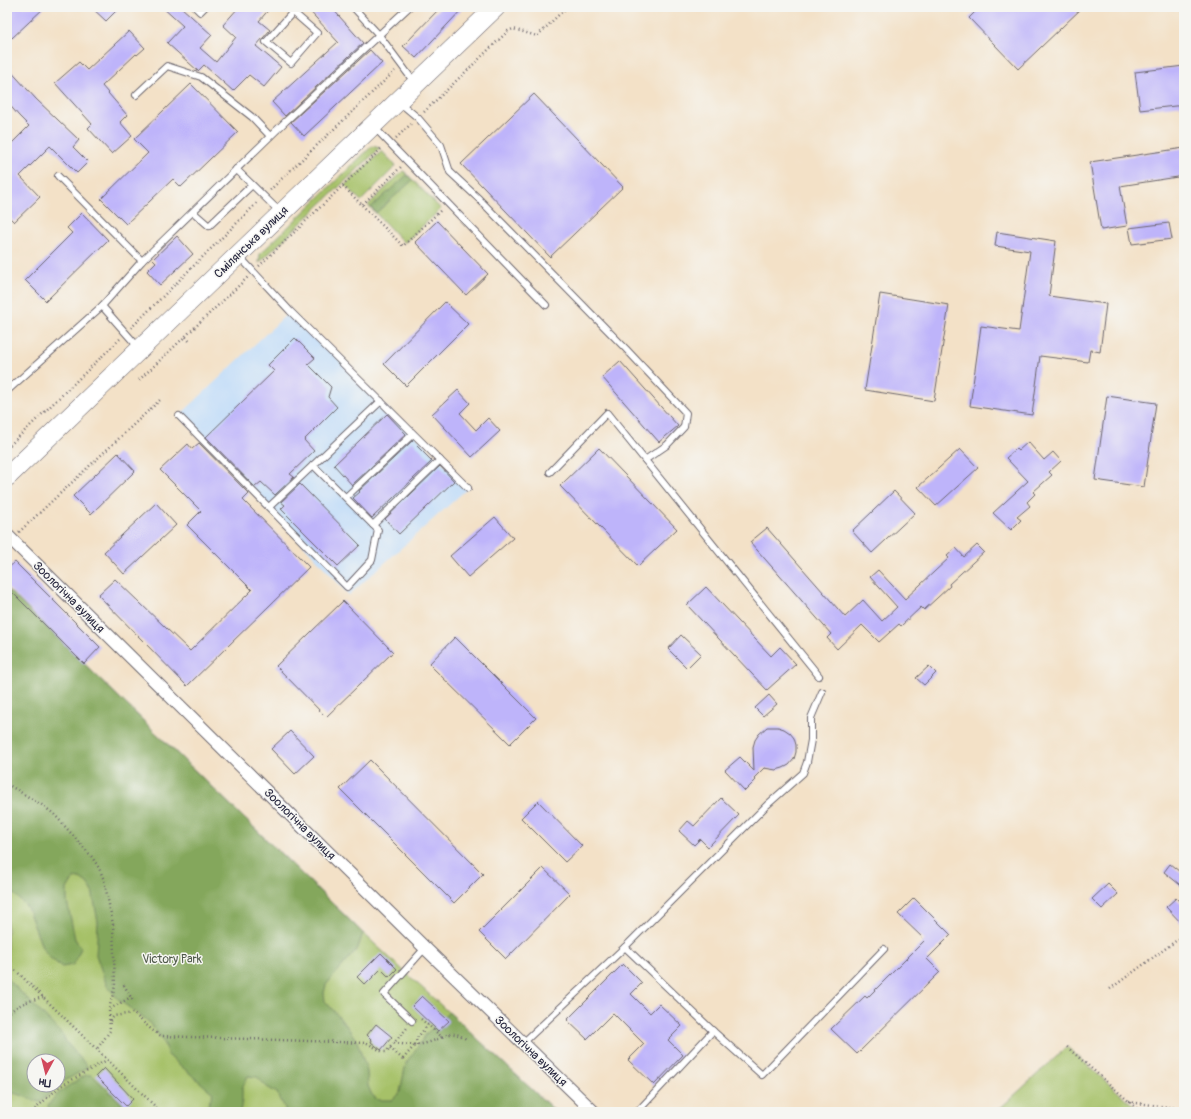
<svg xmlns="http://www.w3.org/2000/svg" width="1191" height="1119" viewBox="0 0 1191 1119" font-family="Pangolin,sans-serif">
  <rect width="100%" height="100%" fill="#f6f6f2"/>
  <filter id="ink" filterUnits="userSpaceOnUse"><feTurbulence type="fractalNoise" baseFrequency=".025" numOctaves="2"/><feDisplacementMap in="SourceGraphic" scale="8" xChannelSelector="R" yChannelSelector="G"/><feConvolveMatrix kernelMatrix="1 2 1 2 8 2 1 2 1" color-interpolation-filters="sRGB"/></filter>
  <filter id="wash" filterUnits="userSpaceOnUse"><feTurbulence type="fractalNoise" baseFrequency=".012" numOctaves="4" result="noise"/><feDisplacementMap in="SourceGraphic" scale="16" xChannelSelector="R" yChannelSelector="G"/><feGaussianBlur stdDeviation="0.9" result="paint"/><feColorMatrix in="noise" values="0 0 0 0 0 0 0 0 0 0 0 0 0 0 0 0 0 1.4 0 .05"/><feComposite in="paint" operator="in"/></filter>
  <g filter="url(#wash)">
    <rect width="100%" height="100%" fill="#f3e1c7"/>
    <path fill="#c5def8" d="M 290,311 L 468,488 L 349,595 L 269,507 L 179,416 Z"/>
    <g fill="#a6c168" stroke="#647252" fill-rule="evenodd">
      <path d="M 372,146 L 380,148 L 259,263 L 260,254 Z"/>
      <path d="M 382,151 L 396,166 L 361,201 L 345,185 Z"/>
      <path d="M 403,171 L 405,172 L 441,209 L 404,243 L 368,205 Z"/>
      <path d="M 7,589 L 363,933 L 556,1112 L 7,1112 ZM 34,1061 L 58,1061 L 58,1085 L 34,1085 Z"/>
      <path d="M 1067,1047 L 1141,1112 L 996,1112 Z"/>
    </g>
    <g fill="#84a75c" stroke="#53644c" fill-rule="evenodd">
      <path d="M 407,175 L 413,180 L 376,213 L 371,207 Z"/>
      <path d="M 7,589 L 363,933 L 358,948 L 326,985 L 324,993 L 325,1001 L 346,1025 L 357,1041 L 367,1071 L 368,1086 L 372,1095 L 378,1100 L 392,1100 L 400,1092 L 406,1063 L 427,1033 L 449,1012 L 555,1111 L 554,1112 L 285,1112 L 285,1108 L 277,1093 L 267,1087 L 257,1077 L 248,1076 L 242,1088 L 242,1101 L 240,1112 L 205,1112 L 213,1093 L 168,1055 L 162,1039 L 147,1020 L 120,1001 L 107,986 L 96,955 L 98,922 L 92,890 L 87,883 L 80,878 L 73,879 L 67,889 L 67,901 L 75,939 L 81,948 L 73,965 L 62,967 L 50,958 L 42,947 L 27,907 L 7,887 Z"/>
      <path d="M 7,978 L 63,1035 L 66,1042 L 88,1067 L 63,1082 L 40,1102 C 30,1100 22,1094 12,1093 L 7,1097 ZM 34,1061 L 58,1061 L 58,1085 L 34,1085 Z"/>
      <path d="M 86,1075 L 92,1075 L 131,1112 L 50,1112 L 48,1106 C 57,1091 72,1084 86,1075 Z"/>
    </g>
    <g id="blocks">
      <g fill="#beb4fa">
        <path d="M 7,7 L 45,7 L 12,38 L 7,33 Z"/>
        <path d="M 91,7 L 120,7 L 106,21 Z"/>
        <path d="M 162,7 L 181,7 L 212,35 L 200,48 L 216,62 L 236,37 L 223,25 L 239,7 L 271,7 L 259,21 L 270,30 L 256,46 L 281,67 L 264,87 L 249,75 L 233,91 L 204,65 L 198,71 L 167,43 L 183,26 Z"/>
        <path d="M 306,7 L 331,7 L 363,43 L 285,116 L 272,102 L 338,42 Z"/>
        <path d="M 441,7 L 464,7 L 416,58 L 403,46 Z"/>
        <path d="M 980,7 L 1083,7 L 1018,69 L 969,18 Z"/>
        <path d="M 129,31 L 145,48 L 137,55 L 136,54 L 102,86 L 127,115 L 120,122 L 132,136 L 112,154 L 88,128 L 92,124 L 55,83 L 79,62 L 87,70 Z"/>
        <path d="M 370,50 L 382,63 L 304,136 L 291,122 Z"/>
        <path d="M 1184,66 L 1184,105 L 1140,110 L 1135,72 Z"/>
        <path d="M 7,67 L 36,99 L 79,140 L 73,147 L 88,162 L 77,173 L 50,146 L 20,176 L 40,197 L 14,222 L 7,215 L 7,148 L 29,126 L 19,116 L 7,102 Z"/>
        <path d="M 191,84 L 238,132 L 181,187 L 173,179 L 126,224 L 101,199 L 148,153 L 134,139 Z"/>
        <path d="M 534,94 L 623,187 L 550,257 L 461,164 Z"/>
        <path d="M 1184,148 L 1184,176 L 1120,186 L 1127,226 L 1101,230 L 1090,162 Z"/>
        <path d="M 82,213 L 108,240 L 46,301 L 25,280 L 72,233 L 67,228 Z"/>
        <path d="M 437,221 L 488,274 L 466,295 L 415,242 Z"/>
        <path d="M 1169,223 L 1172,239 L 1132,244 L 1129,228 Z"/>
        <path d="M 997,232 L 1056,241 L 1049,296 L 1106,304 L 1100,352 L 1090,350 L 1088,362 L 1040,356 L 1032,415 L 970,406 L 981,326 L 1019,331 L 1030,251 L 995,246 Z"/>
        <path d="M 177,236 L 193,254 L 160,285 L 147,271 L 156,262 L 153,259 Z"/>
        <path d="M 880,294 L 949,305 L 934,401 L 865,390 Z"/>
        <path d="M 445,302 L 468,324 L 406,386 L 384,364 Z"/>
        <path d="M 295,338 L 315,358 L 308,364 L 331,387 L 328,397 L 337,407 L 304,440 L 314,451 L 290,474 L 294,477 L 275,495 L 261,482 L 255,487 L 206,437 L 274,371 L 268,365 Z"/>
        <path d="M 620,361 L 678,426 L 659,442 L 602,377 Z"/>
        <path d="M 458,390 L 470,403 L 460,413 L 476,430 L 488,418 L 500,431 L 472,457 L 432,414 Z"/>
        <path d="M 1107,396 L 1156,403 L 1144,487 L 1095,480 Z"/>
        <path d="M 387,414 L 406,434 L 352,485 L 334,465 Z"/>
        <path d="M 412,441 L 432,461 L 372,518 L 353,498 L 360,492 L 359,491 Z"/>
        <path d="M 1028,442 L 1044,460 L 1053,452 L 1061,461 L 1049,472 L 1052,475 L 1033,492 L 1035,494 L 1027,502 L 1030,506 L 1017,517 L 1021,520 L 1011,530 L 993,513 L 1028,481 L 1006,458 L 1016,449 L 1018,451 Z"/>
        <path d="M 199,443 L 249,494 L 243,500 L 309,567 L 187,686 L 98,595 L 115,579 L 190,651 L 252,590 L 187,525 L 201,511 L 160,470 L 188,444 L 192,449 Z"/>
        <path d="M 599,448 L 677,529 L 638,566 L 560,486 Z"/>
        <path d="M 960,449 L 978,468 L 936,506 L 918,487 Z"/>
        <path d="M 118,453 L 135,471 L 91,514 L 73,496 Z"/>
        <path d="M 440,466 L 454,481 L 399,534 L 385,519 Z"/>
        <path d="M 300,484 L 360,545 L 338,566 L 281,509 L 285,505 L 281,502 Z"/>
        <path d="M 894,491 L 915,513 L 872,553 L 852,531 Z"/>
        <path d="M 156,503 L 176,525 L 124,574 L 104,552 Z"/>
        <path d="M 495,517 L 513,538 L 468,577 L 450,556 Z"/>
        <path d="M 767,528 L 845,617 L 863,600 L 882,621 L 897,607 L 870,577 L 878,570 L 905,599 L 949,558 L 947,556 L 956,548 L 964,557 L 977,545 L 984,552 L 949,584 L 950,586 L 924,610 L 921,607 L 901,626 L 899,624 L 879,642 L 862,625 L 837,649 L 827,638 L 831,634 L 750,542 Z"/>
        <path d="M 15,562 L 100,647 L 84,664 L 7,587 L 7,569 Z"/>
        <path d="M 706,587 L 771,656 L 780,647 L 796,664 L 767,690 L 687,605 Z"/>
        <path d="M 343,601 L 393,652 L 326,717 L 276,666 Z"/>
        <path d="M 681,635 L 701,654 L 687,668 L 668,649 Z"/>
        <path d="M 455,637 L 536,718 L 510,744 L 429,664 Z"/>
        <path d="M 929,666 L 936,673 L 924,685 L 916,678 Z"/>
        <path d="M 769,695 L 777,704 L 763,716 L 755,708 Z"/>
        <path d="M 767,727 L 778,727 L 784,729 L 790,733 L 794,738 L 796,745 L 796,752 L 794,759 L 789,765 L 783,768 L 776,770 L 764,768 L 754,778 L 756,780 L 745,791 L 725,770 L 740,757 L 754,771 L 753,747 L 755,740 L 759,734 Z"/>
        <path d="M 290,731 L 314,756 L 295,774 L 271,749 Z"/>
        <path d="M 370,760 L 483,874 L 454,903 L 340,789 Z"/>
        <path d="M 721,798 L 739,815 L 708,847 L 700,839 L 694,845 L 679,831 L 688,821 L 694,826 Z"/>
        <path d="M 538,801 L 582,846 L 565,862 L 521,818 Z"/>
        <path d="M 1170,864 L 1184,875 L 1184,888 L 1164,872 Z"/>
        <path d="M 543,868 L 570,894 L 506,959 L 479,932 Z"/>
        <path d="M 1108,884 L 1118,894 L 1102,909 L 1092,899 Z"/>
        <path d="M 914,898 L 951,935 L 927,959 L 940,972 L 857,1054 L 831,1029 L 865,996 L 867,998 L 925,940 L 898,914 Z"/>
        <path d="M 1176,898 L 1184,906 L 1184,926 L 1166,907 Z"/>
        <path d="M 381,953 L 397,969 L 389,977 L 381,969 L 365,985 L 357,977 Z"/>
        <path d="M 623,964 L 642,983 L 631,994 L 650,1013 L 659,1004 L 682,1026 L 668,1040 L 683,1055 L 654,1085 L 628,1060 L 644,1044 L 613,1013 L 587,1039 L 567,1020 Z"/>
        <path d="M 422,996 L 449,1021 L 438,1031 L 412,1006 Z"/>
        <path d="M 376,1024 L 392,1037 L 381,1050 L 371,1042 L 372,1040 L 367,1035 Z"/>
        <path d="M 104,1068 L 133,1099 L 126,1106 L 96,1076 Z"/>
      </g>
    </g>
  </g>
  <g filter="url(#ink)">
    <use href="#blocks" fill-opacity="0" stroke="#6b656c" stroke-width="1"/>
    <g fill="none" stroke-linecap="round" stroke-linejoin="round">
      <g stroke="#6b656c" stroke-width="8">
        <g id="service">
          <path d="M 195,7 L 200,12 L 205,7"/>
          <path d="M 353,7 L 379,35 L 414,82"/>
          <path d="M 1183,7 L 1184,8"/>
          <path d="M 293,12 L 317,33 L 291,63 L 266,42 L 293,12 L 297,7"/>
          <path d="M 136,95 L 167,66 L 201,77 L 252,117 L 270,136"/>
          <path d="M 399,102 L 418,118 L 441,145 L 450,172 L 479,199 L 626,349 L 686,413 L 684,427 L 667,445 L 645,460"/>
          <path d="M 374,127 L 546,305"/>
          <path d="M 236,169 L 280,212"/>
          <path d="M 58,176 L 142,261"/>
          <path d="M 193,212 L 209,226 L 252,185"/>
          <path d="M 239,256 L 290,311 L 468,488"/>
          <path d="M 139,348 L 102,306 L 142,261 L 286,121 L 409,7"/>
          <path d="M 7,391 L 102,306"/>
          <path d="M 179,416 L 347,587 L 372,560 L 378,530 L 313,465"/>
          <path d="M 550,472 L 607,413 L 819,676"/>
          <path d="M 346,497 L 413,434"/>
          <path d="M 269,507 L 381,401"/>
          <path d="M 373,525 L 440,460"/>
          <path d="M 625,947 L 713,1031"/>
          <path d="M 412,1021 L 384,994 L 425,948"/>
          <path d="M 523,1043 L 625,947 L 767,805 L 803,773 L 807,762 L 811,740 L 811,718 L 822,692"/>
          <path d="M 637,1112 L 713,1031 L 762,1075 L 884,949"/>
        </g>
      </g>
      <g stroke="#6b656c" stroke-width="14">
        <path id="minor" d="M 7,535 L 425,948 L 594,1112"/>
      </g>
      <g stroke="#6b656c" stroke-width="20">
        <path id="primary" d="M 7,477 L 496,7"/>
      </g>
      <g stroke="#6b656c" stroke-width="2.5" stroke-dasharray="1 3" stroke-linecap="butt">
        <path d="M 424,112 L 508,31 L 513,29 L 537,36 L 567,7"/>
        <path d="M 396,138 L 411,124"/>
        <path d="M 343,186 L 362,205 L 401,167"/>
        <path d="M 270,190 L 395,71"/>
        <path d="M 362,205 L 403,246 L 442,209"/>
        <path d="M 259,266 L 382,148"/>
        <path d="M 131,328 L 258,202"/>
        <path d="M 186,337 L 190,342"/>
        <path d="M 139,380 L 248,277"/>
        <path d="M 7,448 L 120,339"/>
        <path d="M 19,532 L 161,399"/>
        <path d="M 7,784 L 42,805 L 54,814 L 92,857 L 99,868 L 104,880 L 113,924 L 115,986 L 109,1009 L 110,1031 L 97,1049"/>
        <path d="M 7,962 L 161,1112"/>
        <path d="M 124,985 L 133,1001"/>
        <path d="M 1110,989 L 1184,935"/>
        <path d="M 110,1009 L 131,997"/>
        <path d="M 7,1015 C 17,1004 29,1001 43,997"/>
        <path d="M 110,1021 L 114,1016 L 133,1013 L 152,1030 L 161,1036 L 367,1043 L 383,1052 L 386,1052 L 407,1028"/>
        <path d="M 442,1037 C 452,1032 457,1033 466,1039"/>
        <path d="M 394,1043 C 415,1046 423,1046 442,1037 L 421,1019"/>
        <path d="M 417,1045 L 416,1039 L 428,1025"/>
        <path d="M 1067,1047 L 1141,1112"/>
        <path d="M 390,1048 L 405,1061"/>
        <path d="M 403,1059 L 415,1045"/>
        <path d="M 1129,1102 L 1184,1109"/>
        <path d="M 7,1110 L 12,1112"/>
        <path d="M 32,1112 L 59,1087 L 107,1060"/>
        <path d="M 220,1112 L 240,1110 L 261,1112"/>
      </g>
      <use href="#service" stroke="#fff" stroke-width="6"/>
      <use href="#minor" stroke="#fff" stroke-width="12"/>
      <use href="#primary" stroke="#fff" stroke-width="19"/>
    </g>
  </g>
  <g text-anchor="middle" stroke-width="3" stroke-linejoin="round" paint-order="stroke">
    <g font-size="12" fill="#22223b" stroke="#f6f6f2">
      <text transform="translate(251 242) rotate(-44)" y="4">Смілянська вулиця</text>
      <text transform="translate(69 597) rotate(45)" y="4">Зоологічна вулиця</text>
      <text transform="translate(300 824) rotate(45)" y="4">Зоологічна вулиця</text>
      <text transform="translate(531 1051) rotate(44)" y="4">Зоологічна вулиця</text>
    </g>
    <g font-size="12" fill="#505a4b" stroke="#f6f6f2">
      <text x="172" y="963">Victory Park</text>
    </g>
  </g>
  <rect width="1191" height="1119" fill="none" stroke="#f6f6f2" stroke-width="24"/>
  <g transform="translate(46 1073) rotate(187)"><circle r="19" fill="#f6f6f2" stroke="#a1a1a9"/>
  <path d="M0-3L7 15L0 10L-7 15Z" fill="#d1495b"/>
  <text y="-6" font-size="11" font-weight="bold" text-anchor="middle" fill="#22223b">Пн</text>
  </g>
</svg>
